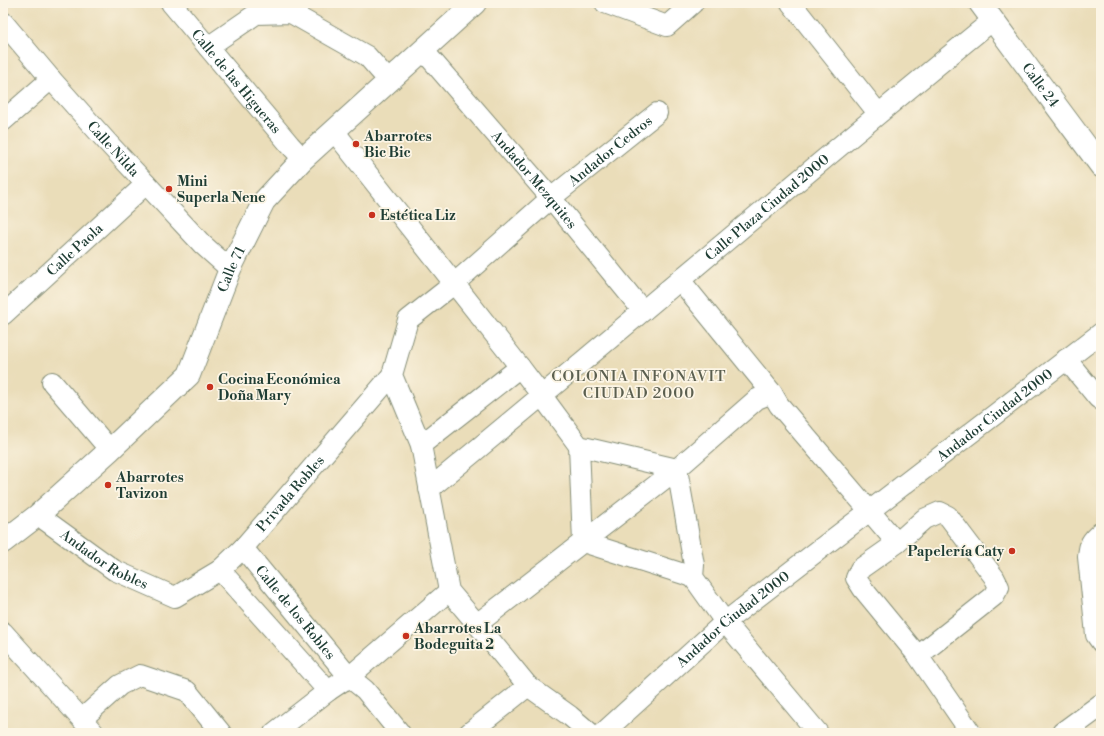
<svg xmlns="http://www.w3.org/2000/svg" width="1104" height="736" viewBox="0 0 1104 736" font-family="'Libre Bodoni',serif">
  <rect width="100%" height="100%" fill="#fcf5e5"/>
  <filter id="ink" filterUnits="userSpaceOnUse"><feTurbulence type="fractalNoise" baseFrequency=".025" numOctaves="2"/><feDisplacementMap in="SourceGraphic" scale="8" xChannelSelector="R" yChannelSelector="G"/><feConvolveMatrix kernelMatrix="1 2 1 2 8 2 1 2 1" color-interpolation-filters="sRGB"/></filter>
  <filter id="wash" filterUnits="userSpaceOnUse"><feTurbulence type="fractalNoise" baseFrequency=".012" numOctaves="4" result="noise"/><feDisplacementMap in="SourceGraphic" scale="16" xChannelSelector="R" yChannelSelector="G"/><feGaussianBlur stdDeviation="0.9" result="paint"/><feColorMatrix in="noise" values="0 0 0 0 0 0 0 0 0 0 0 0 0 0 0 0 0 1.4 0 .05"/><feComposite in="paint" operator="in"/></filter>
  <g filter="url(#wash)">
    <rect width="100%" height="100%" fill="#eaddb9"/>
  </g>
  <g filter="url(#ink)">
    <g fill="none" stroke-linecap="round" stroke-linejoin="round">
      <g stroke="#848d76" stroke-width="22">
        <g id="minor">
          <path id="s1" d="M 171,3 L 290,145 L 303,159"/>
          <path d="M 605,3 L 667,26 L 693,3"/>
          <path d="M 791,3 L 878,113"/>
          <path id="s2" d="M 3,22 L 51,79 L 109,144 L 202,244 L 230,269"/>
          <path d="M 208,47 L 256,14 L 291,13 L 367,56 L 389,81"/>
          <path id="s3" d="M 423,50 L 551,198 L 643,311"/>
          <path d="M 3,121 L 51,79"/>
          <path d="M 334,131 L 520,367 L 542,396 L 579,446 L 677,469 L 694,565 L 693,577 L 725,622 L 818,733"/>
          <path d="M 680,280 L 772,393 L 779,405 L 897,543"/>
          <path id="s4" d="M 3,315 L 146,184"/>
          <path d="M 1066,359 L 1098,398 L 1101,400"/>
          <path d="M 52,382 L 110,450"/>
          <path d="M 421,445 L 520,367"/>
          <path d="M 579,446 L 583,542 L 693,577"/>
          <path id="s5" d="M 429,489 C 618,334 803,174 993,20"/>
          <path id="s6" d="M 38,515 L 114,570 L 175,597 L 220,570 L 243,548 L 392,375"/>
          <path d="M 1101,532 C 1091,540 1089,544 1088,557 L 1096,635 L 1101,642"/>
          <path id="s7" d="M 243,548 L 349,677 L 365,690 L 400,733"/>
          <path d="M 220,570 L 328,691"/>
          <path d="M 477,624 L 677,469 L 757,399 L 772,393"/>
          <path d="M 3,632 L 94,733"/>
          <path d="M 918,656 L 994,596 L 999,587 L 994,577 L 948,516 L 940,512 L 924,519 L 897,543 L 860,569 L 856,578 L 863,589 L 918,656 L 971,733"/>
          <path d="M 82,719 L 120,685 L 140,675 L 187,691 L 221,733"/>
          <path d="M 274,733 L 328,691 L 349,677 L 449,591"/>
          <path d="M 469,733 L 528,686"/>
          <path id="s8" d="M 590,733 L 570,716 L 528,686 L 477,624 L 449,591 L 421,445 L 392,375 L 408,320 L 455,283 L 551,198 L 657,113"/>
          <path id="s9" d="M 603,733 L 725,622 L 1101,333"/>
        </g>
      </g>
      <g stroke="#848d76" stroke-width="24">
        <g id="tertiary">
          <path id="s10" d="M 980,3 L 1101,166"/>
          <path id="s11" d="M 3,542 L 38,515 L 110,450 L 189,375 L 230,269 L 264,201 L 303,159 L 475,3"/>
          <path d="M 1063,733 L 1101,705"/>
        </g>
      </g>
      <use href="#minor" stroke="#fff" stroke-width="20"/>
      <use href="#tertiary" stroke="#fff" stroke-width="22"/>
    </g>
  </g>
  <g fill="#c8321e" stroke="#fcf5e5" stroke-width="1.5">
    <circle cx="356" cy="144" r="4"/>
    <circle cx="169" cy="189" r="4"/>
    <circle cx="372" cy="215" r="4"/>
    <circle cx="210" cy="387" r="4"/>
    <circle cx="108" cy="485" r="4"/>
    <circle cx="1012" cy="551" r="4"/>
    <circle cx="406" cy="636" r="4"/>
  </g>
  <g text-anchor="middle" stroke-width="3.5" stroke-linejoin="round" paint-order="stroke">
    <g font-size="14" fill="#1f3d34" stroke="#fcf5e5">
      <text dy="5" stroke="none"><textPath href="#s1" startOffset="102">Calle de las Higueras</textPath></text>
      <text dy="5" stroke="none"><textPath href="#s10" startOffset="102">Calle 24</textPath></text>
      <text dy="5" stroke="none"><textPath href="#s2" startOffset="168">Calle Nilda</textPath></text>
      <text dy="5" stroke="none"><textPath href="#s8" startOffset="747">Andador Cedros</textPath></text>
      <text dy="5" stroke="none"><textPath href="#s3" startOffset="171">Andador Mezquites</textPath></text>
      <text dy="5" stroke="none"><textPath href="#s5" startOffset="440">Calle Plaza Ciudad 2000</textPath></text>
      <text dy="5" stroke="none"><textPath href="#s4" startOffset="97">Calle Paola</textPath></text>
      <text dy="5" stroke="none"><textPath href="#s11" startOffset="364">Calle 71</textPath></text>
      <text dy="5" stroke="none"><textPath href="#s9" startOffset="505">Andador Ciudad 2000</textPath></text>
      <text dy="5" stroke="none"><textPath href="#s6" startOffset="317">Privada Robles</textPath></text>
      <text dy="5" stroke="none"><textPath href="#s6" startOffset="80">Andador Robles</textPath></text>
      <text dy="5" stroke="none"><textPath href="#s7" startOffset="83">Calle de los Robles</textPath></text>
      <text dy="5" stroke="none"><textPath href="#s9" startOffset="173">Andador Ciudad 2000</textPath></text>
    </g>
    <g font-size="14" font-weight="bold" fill="#1f3d34" stroke="#fcf5e5" text-anchor="start">
      <text x="364" y="141">Abarrotes<tspan x="364" dy="16">Bic Bic</tspan></text>
      <text x="177" y="186">Mini<tspan x="177" dy="16">Superla Nene</tspan></text>
      <text x="380" y="220">Estética Liz</text>
      <text x="218" y="384">Cocina Económica<tspan x="218" dy="16">Doña Mary</tspan></text>
      <text x="116" y="482">Abarrotes<tspan x="116" dy="16">Tavizon</tspan></text>
      <text x="1004" y="556" text-anchor="end">Papelería Caty</text>
      <text x="414" y="633">Abarrotes La<tspan x="414" dy="16">Bodeguita 2</tspan></text>
    </g>
    <g font-size="15" letter-spacing="1" fill="#5c6050" stroke="#fcf5e5">
      <text x="639" y="381">COLONIA INFONAVIT<tspan x="639" dy="17">CIUDAD 2000</tspan></text>
    </g>
  </g>
  <rect width="1104" height="736" fill="none" stroke="#fcf5e5" stroke-width="16"/>
</svg>
